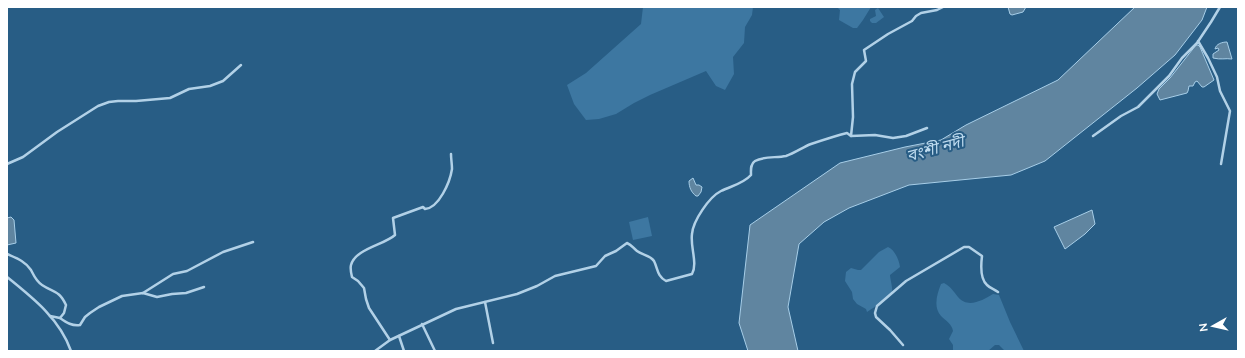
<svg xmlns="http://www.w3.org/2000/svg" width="1245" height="358" viewBox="0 0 1245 358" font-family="Mulish,'Noto Sans Bengali',sans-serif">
  <rect width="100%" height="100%" fill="#285d85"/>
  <g fill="#3d77a1">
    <path d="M 643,7 L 753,7 L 752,15 L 745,27 L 744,43 L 733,57 L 734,74 L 725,90 L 716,86 L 706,71 L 650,95 L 634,103 L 616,114 L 599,119 L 586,120 L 574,104 L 567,85 L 586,73 L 641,24 Z"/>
    <path d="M 837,7 L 871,7 L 863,20 L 857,28 L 853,28 L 839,20 L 840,10 Z"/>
    <path d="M 878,8 L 884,17 L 876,23 L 872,23 L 870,21 L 870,19 L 876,16 L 875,10 Z"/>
    <path d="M 648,217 L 652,236 L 633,240 L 629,222 Z"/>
    <path d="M 888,247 C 895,250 899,260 900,267 L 890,275 C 890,278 893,289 892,291 C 891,297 873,308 867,312 L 866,309 L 857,304 L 853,299 L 852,292 L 845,281 L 846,272 L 851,268 L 858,270 L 861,270 L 879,252 Z"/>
    <path d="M 944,283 C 951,287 953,291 958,297 C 968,309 983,300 993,294 L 999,295 L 1010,322 L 1024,351 L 1005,351 L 999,345 L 995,345 L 988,351 L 953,351 L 953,345 L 949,339 L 953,331 C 952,324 946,321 941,316 C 933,307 937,294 941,284 Z"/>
  </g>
  <g fill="#6085a0" stroke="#a7cee8">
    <path d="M 1008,7 L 1026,7 L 1023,12 L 1012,15 L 1010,14 Z"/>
    <path d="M 1135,7 L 1207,7 L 1202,20 L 1175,55 L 1137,88 L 1045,161 L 1011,175 L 909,185 L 849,208 L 824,222 L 799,244 L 788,307 L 798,351 L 748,351 L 739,323 L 750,225 L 840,163 L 905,147 L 941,140 L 966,125 L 1058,80 Z"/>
    <path d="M 1227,42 L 1232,59 C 1225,58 1221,60 1213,58 L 1213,54 L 1219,50 L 1218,48 L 1215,49 C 1216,44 1222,42 1227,42 Z"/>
    <path d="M 1196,45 L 1198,45 L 1200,47 L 1214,80 L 1204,87 L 1202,87 L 1197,81 L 1195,82 L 1193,86 L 1189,86 L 1188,91 L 1187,93 L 1160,100 L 1157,94 L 1159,89 L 1170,78 Z"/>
    <path d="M 693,178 L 696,185 L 699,185 L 702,187 L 701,192 L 698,196 L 696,196 C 691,192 689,187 689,181 Z"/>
    <path d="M 1092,210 L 1095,224 L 1085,234 L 1065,249 L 1054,227 Z"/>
    <path d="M 11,217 L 14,220 L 16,243 L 7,245 L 7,218 Z"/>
  </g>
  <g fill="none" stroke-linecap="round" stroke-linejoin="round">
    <g stroke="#b2d1e7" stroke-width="2.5">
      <path d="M 1198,41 L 1208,58 L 1217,77 L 1220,91 L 1230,111 L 1221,164"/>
      <path d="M 851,136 L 853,117 L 852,84 L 855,72 L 866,61 L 864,50 L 888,34 L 912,21 L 916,16 L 921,13 L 937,10 L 943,7"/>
      <path d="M 1093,136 L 1121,116 L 1138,107 L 1169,76 L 1182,58 L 1197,43 L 1211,22 L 1220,7"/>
      <path d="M 7,164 L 23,157 L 57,132 L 98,106 L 109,102 L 118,101 L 136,101 L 170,98 L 189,89 L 210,86 L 223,81 L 241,65"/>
      <path d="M 7,254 C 16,258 25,261 31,270 C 34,276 36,281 42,285 C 54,293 59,290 66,305 L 64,313 L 60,318 L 50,316"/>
      <path d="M 7,277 C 33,298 60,319 71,351"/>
      <path d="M 143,293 L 173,274 L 187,271 L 223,252 L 253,242"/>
      <path d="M 485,302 L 493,343"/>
      <path d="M 60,318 C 67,323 72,326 80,325 L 85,317 L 90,313 L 99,307 L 122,296 L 143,293 L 157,297 L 172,294 L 186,293 L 204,287"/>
      <path d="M 422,324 L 435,351"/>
      <path d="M 399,336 L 404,351"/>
      <path d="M 390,340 L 369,308 L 366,299 L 364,288 L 358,281 L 352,277 C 351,273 350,269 351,265 C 355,249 384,245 395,235 L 393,218 L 423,207 L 425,209 C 439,208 450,182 452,169 C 452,164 451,159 451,154"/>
      <path d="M 903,345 L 890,330 L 876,317 L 875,313 L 877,306 L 906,281 L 964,247 L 969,247 L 982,256 C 981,264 980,279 987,285 C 990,288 994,289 998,292"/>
      <path d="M 375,351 L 390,340 L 456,309 L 517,294 L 537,286 L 555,276 L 596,266 L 605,256 L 616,251 L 627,243 C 632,245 633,248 637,251 C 642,255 650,255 654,261 C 658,269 657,276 666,281 L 692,274 C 698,263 690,247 692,234 C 693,221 709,197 721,191 C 731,186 743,184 751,175 C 751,170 750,164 755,161 C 764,156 776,158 786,156 C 795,153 803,147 811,144 C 823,140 835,136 847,133 L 851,136 L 875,135 L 893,138 L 906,136 L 927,128"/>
    </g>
  </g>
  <g text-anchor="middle" stroke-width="4" stroke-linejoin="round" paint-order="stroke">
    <g font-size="16" font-style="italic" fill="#bedbef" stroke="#285d85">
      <text transform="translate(935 148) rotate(-15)" y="6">বংশী নদী</text>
    </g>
  </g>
  <rect width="1245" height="358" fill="none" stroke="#ffffff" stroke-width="16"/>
  <g transform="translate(1213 326) rotate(262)" stroke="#285d85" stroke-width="3" paint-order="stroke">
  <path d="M0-3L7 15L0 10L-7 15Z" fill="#ffffff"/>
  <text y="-6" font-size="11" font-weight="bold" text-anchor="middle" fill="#ffffff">N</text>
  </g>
</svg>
